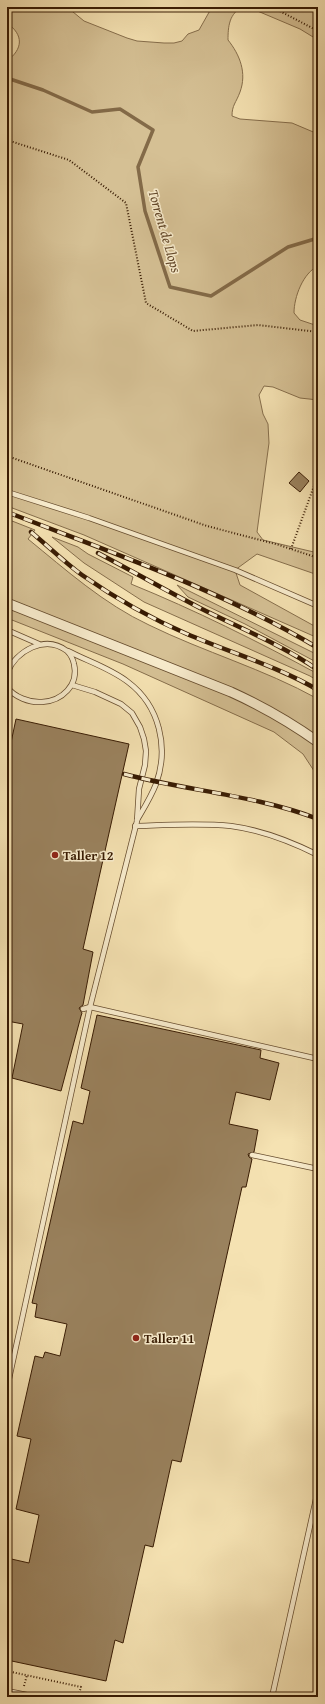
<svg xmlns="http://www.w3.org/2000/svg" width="325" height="1704" viewBox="0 0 325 1704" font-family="'Gentium Book Plus',serif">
  <rect width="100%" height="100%" fill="#f5e2b2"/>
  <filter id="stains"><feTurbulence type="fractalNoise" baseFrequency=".005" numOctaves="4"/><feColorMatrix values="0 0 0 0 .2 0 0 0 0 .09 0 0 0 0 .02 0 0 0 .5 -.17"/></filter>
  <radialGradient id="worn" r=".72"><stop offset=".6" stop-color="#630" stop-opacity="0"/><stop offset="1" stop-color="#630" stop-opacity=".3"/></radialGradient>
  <g fill="#d5c094" stroke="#866e4c">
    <path d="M 7,7 L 67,7 L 84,21 L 127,38 L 137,41 L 164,43 L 174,43 L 182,41 L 188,34 L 199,30 L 212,7 L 243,7 C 229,13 228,27 228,40 C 240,55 247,73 240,92 C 236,103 232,105 232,116 L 240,119 L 292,123 L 318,134 L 318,266 C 303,273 294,297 294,313 L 300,320 L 318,326 L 318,400 L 300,398 L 273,387 L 264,386 L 259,395 L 263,414 L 268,424 L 269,443 L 257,532 L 263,540 L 318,553 L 318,575 L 257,554 L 235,570 L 240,585 L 318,628 L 318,638 L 84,535 L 7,506 L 7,61 C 23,49 24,35 7,23 Z"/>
    <path d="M 248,7 L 318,7 L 318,40 L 300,29 Z"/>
    <path d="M 7,519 L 35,530 L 28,539 C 66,570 104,604 149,625 C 204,652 264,669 318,699 L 318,777 L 303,754 L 274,732 L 123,664 L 7,618 Z"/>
    <path d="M 52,537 L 78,547 L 88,554 L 133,577 L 131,584 C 195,610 257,641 318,674 L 318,681 L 310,676 L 144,602 L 84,563 Z"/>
    <path d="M 177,585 L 318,655 L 318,663 L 245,624 L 188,597 Z"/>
  </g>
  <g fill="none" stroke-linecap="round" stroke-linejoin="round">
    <path stroke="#836a48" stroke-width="3.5" d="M 7,78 L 43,90 L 92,112 L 120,109 L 153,130 L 138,167 L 145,211 L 170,287 L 211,296 L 288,247 L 318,238"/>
  </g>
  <g fill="#9a825e" stroke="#381b03">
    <path d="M 299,472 L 309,481 L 300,492 L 289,483 Z"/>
    <path d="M 16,719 L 129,744 L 83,949 L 93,952 L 83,1005 L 79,1008 L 82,1013 L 81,1016 L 61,1091 L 12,1078 L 23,1024 L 7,1021 L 7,751 L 9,752 Z"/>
    <path d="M 97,1015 L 261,1050 L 260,1058 L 279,1063 L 270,1100 L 236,1092 L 229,1124 L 258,1130 L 254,1152 L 248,1154 L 249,1157 L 252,1159 L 246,1187 L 242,1187 L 181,1462 L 172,1460 L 153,1547 L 145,1545 L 123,1643 L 115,1640 L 106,1681 L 7,1660 L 7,1558 L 29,1563 L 39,1515 L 16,1509 L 31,1439 L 17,1436 L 35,1356 L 43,1358 L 45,1352 L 60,1356 L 67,1324 L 35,1317 L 37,1304 L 32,1303 L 73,1121 L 83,1124 L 90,1091 L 81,1088 Z"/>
  </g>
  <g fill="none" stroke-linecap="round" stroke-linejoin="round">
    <g stroke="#674d2f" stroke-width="6">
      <g id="lane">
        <path d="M 7,492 L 89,518 L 235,570 L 318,606"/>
        <path d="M 7,630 L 39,644"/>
        <path d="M 68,651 C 87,661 110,668 128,682 C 160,706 169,748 156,784 C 151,797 144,808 137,820"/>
        <path d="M 7,673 C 16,651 45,634 67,651 C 70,654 73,659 74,664 C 79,685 62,701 42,702 C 30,703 14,697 7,687"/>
        <path d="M 7,698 L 11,693"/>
        <path d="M 135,826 C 167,825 199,823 231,826 C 261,830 290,841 318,855"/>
        <path d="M 83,1009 L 90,1007 L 318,1059"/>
        <path d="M 252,1155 L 318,1169"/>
        <path d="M 7,1388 L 90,1007 L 137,821 L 139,789 L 145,765 L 146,751 L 144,739 L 140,727 L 132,713 L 121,704 L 95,692 L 72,685"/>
        <path d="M 7,1691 L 37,1697"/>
        <path d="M 272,1697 L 318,1490"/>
      </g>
    </g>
    <g stroke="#674d2f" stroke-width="11">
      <path id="street" d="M 7,603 L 231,692 C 262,706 290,722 318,742"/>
    </g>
    <g stroke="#381b03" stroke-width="2" stroke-dasharray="1 2" stroke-linecap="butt">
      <path d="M 272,7 L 318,31"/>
      <path d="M 7,140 L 69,160 L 126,203 L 146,303 L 193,331 L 258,325 L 318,332"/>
      <path d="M 7,456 L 207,526 L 279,545 L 318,558"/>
      <path d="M 291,549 L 318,475"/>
      <path d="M 7,1671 L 81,1687 L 78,1697"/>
      <path d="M 24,1686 L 27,1675"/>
    </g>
    <use href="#lane" stroke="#f8eccd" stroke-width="4.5"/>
    <use href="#street" stroke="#f8eccd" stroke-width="9"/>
    <g stroke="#381b03" stroke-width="4.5">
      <g id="rail">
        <path d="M 7,512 C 112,553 221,590 318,648"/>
        <path d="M 31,532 C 48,546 64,562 82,575 C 115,598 150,618 187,634 C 231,653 277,666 318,690"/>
        <path d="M 98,553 C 132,571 165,590 200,608 C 239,628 281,644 318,670"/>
        <path d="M 124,774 C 188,791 255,795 318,819"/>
      </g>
    </g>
    <use href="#rail" stroke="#f8eccd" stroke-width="3" stroke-dasharray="9" stroke-linecap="butt"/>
  </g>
  <g fill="#8f2418" stroke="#f8eccd" stroke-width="1.5">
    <circle cx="55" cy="855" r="4"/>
    <circle cx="136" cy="1338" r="4"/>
  </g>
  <g text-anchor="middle" stroke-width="3" stroke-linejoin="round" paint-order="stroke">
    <g font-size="13" font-weight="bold" fill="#381b03" stroke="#f8eccd" text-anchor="start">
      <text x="63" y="860">Taller 12</text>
      <text x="144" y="1343">Taller 11</text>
    </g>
    <g font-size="14" font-style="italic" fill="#64492b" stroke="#f8eccd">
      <text transform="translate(165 231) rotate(74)" y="5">Torrent de Llops</text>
    </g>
  </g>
  <rect width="325" height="1704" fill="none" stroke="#f5e2b2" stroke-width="24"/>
  <rect x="8" y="8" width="309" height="1688" fill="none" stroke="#381b03" stroke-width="2"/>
  <rect x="12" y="12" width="301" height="1680" fill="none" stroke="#381b03"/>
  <rect width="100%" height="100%" filter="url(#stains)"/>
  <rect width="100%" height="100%" fill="url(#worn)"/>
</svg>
